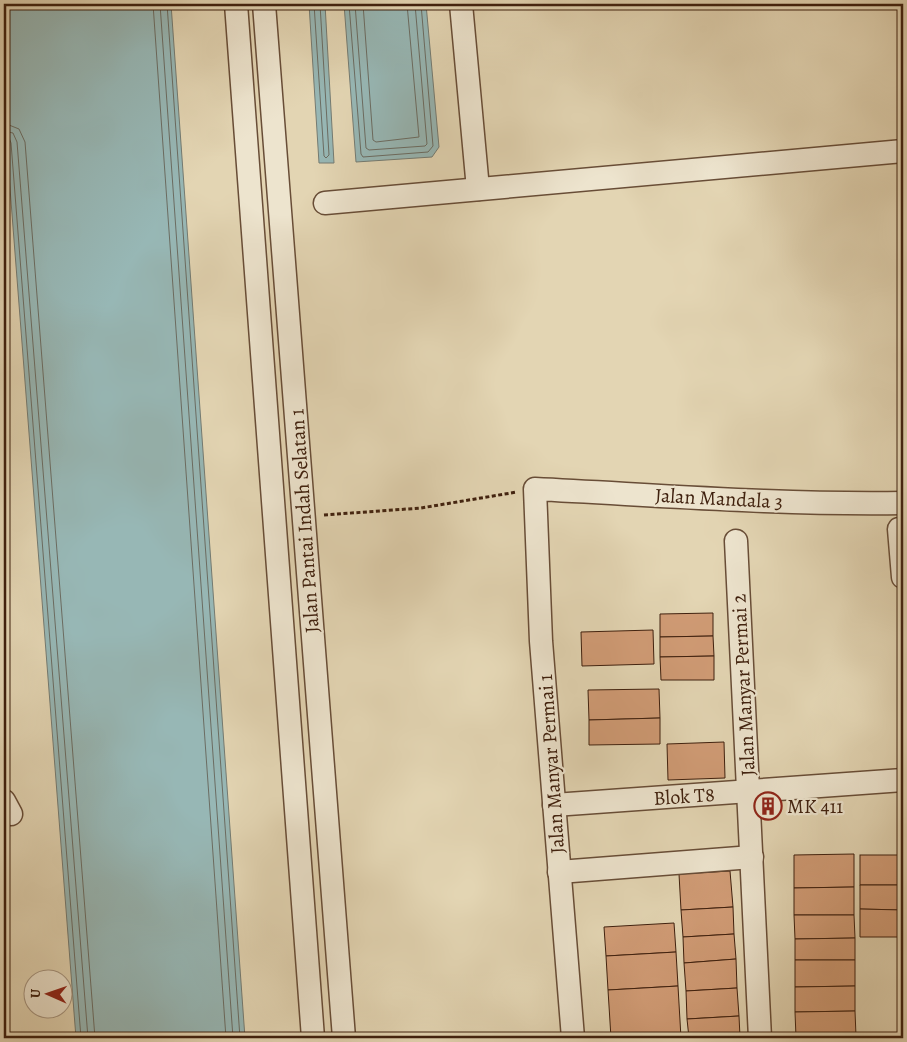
<svg xmlns="http://www.w3.org/2000/svg" width="907" height="1042" viewBox="0 0 907 1042" font-family="Alegreya,serif">
  <rect width="100%" height="100%" fill="#e3d5b3"/>
  <filter id="stains"><feTurbulence type="fractalNoise" baseFrequency=".004" numOctaves="4"/><feColorMatrix values="0 0 0 0 .2 0 0 0 0 .09 0 0 0 0 .02 0 0 0 .5 -.17"/></filter>
  <radialGradient id="worn" r=".72"><stop offset=".6" stop-color="#630" stop-opacity="0"/><stop offset="1" stop-color="#630" stop-opacity=".3"/></radialGradient>
  <g fill="#97b7b5" stroke="#747b72">
    <path d="M 4,4 L 171,4 L 245,1038 L 76,1038 L 4,111 Z"/>
    <path d="M 309,4 L 325,4 L 334,163 L 319,163 Z"/>
    <path d="M 344,4 L 426,4 L 439,147 L 432,157 L 356,162 Z"/>
  </g>
  <g fill="none" stroke-linecap="round" stroke-linejoin="round">
    <g stroke="#6b6c62" stroke-width="1">
      <path d="M 153,4 L 226,1038"/>
      <path d="M 160,4 L 233,1038"/>
      <path d="M 167,4 L 240,1038"/>
      <path d="M 314,4 L 324,156 L 326,158 L 329,155 L 320,4"/>
      <path d="M 349,4 L 361,154 L 363,157 L 428,152 L 433,146 L 421,4"/>
      <path d="M 355,4 L 366,148 L 369,150 L 425,146 L 427,144 L 415,4"/>
      <path d="M 363,4 L 373,140 L 376,142 L 419,137 L 407,4"/>
      <path d="M 4,123 L 19,129 L 25,142 L 95,1038"/>
      <path d="M 4,131 L 13,133 L 17,142 L 88,1038"/>
      <path d="M 4,137 L 9,138 L 11,143 L 81,1038"/>
    </g>
  </g>
  <g fill="#d19c76" stroke="#3f200e">
    <path d="M 713,613 L 713,636 L 660,637 L 660,614 Z"/>
    <path d="M 653,630 L 654,664 L 582,666 L 581,632 Z"/>
    <path d="M 713,636 L 714,656 L 660,657 L 660,637 Z"/>
    <path d="M 714,656 L 714,680 L 661,680 L 660,657 Z"/>
    <path d="M 659,689 L 660,718 L 589,720 L 588,690 Z"/>
    <path d="M 660,718 L 660,744 L 589,745 L 589,720 Z"/>
    <path d="M 724,742 L 725,778 L 668,780 L 667,744 Z"/>
    <path d="M 774,799 L 775,812 L 762,813 L 762,800 Z"/>
    <path d="M 854,854 L 854,887 L 794,888 L 794,855 Z"/>
    <rect x="860" y="855" width="43" height="30"/>
    <path d="M 730,871 L 733,907 L 681,910 L 679,874 Z"/>
    <path d="M 860,885 L 903,885 L 903,910 L 860,909 Z"/>
    <path d="M 854,887 L 854,915 L 794,915 L 794,888 Z"/>
    <path d="M 733,907 L 734,934 L 683,937 L 681,910 Z"/>
    <path d="M 860,909 L 903,910 L 903,937 L 860,937 Z"/>
    <path d="M 794,915 L 854,915 L 855,938 L 795,939 Z"/>
    <path d="M 674,923 L 676,952 L 606,956 L 604,927 Z"/>
    <path d="M 734,934 L 736,959 L 684,963 L 683,937 Z"/>
    <path d="M 855,938 L 855,960 L 795,960 L 795,939 Z"/>
    <path d="M 676,952 L 678,986 L 608,990 L 606,956 Z"/>
    <path d="M 736,959 L 737,988 L 686,991 L 684,963 Z"/>
    <path d="M 795,960 L 855,960 L 855,986 L 795,987 Z"/>
    <path d="M 678,986 L 681,1038 L 611,1038 L 608,990 Z"/>
    <path d="M 855,986 L 855,1011 L 795,1012 L 795,987 Z"/>
    <path d="M 737,988 L 739,1016 L 687,1019 L 686,991 Z"/>
    <path d="M 855,1011 L 856,1036 L 796,1037 L 795,1012 Z"/>
    <path d="M 739,1016 L 740,1037 L 689,1038 L 687,1019 Z"/>
    <rect x="862" y="1033" width="41" height="5"/>
    <path d="M 856,1036 L 856,1038 L 796,1038 L 796,1037 Z"/>
  </g>
  <g fill="none" stroke-linecap="round" stroke-linejoin="round">
    <g stroke="#684d37" stroke-width="25">
      <g id="minor">
        <path d="M 236,4 L 313,1038"/>
        <path d="M 264,4 L 344,1038"/>
        <path d="M 461,4 L 478,189"/>
        <path d="M 325,203 L 903,151"/>
        <path d="M 899,529 L 903,577"/>
        <path d="M 736,541 L 760,1038"/>
        <path d="M 4,801 L 11,814"/>
        <path d="M 554,805 L 903,780"/>
        <path d="M 559,872 L 752,857"/>
        <path d="M 573,1038 L 541,641 L 535,489 C 657,495 780,505 903,503"/>
      </g>
    </g>
    <path stroke="#3f200e" stroke-width="3" stroke-dasharray="4 2.5" stroke-linecap="butt" d="M 324,515 L 421,508 L 517,492"/>
    <use href="#minor" stroke="#ede4ce" stroke-width="22"/>
  </g>
  <defs>
    <g id="building-ring" transform="scale(1.4375)"><circle r="9.5" fill="#ede4ce" stroke="#8f2418" stroke-width="1.5"/><path d="M-4-6H4V6H1V3H-1V6H-4ZM-2.5-4.3h1.7v1.8h-1.7ZM.8-4.3h1.7v1.8H.8ZM-2.5-1h1.7V.8h-1.7ZM.8-1h1.7V.8H.8Z" fill="#8f2418"/></g>
  </defs>
  <g fill-rule="evenodd">
    <use href="#building-ring" x="768" y="806"/>
  </g>
  <g text-anchor="middle" stroke-width="4.5" stroke-linejoin="round" paint-order="stroke">
    <g font-size="20" fill="#3f200e" stroke="#ede4ce">
      <text transform="translate(719 498) rotate(3)" y="7">Jalan Mandala 3</text>
      <text transform="translate(304 521) rotate(-94)" y="7">Jalan Pantai Indah Selatan 1</text>
      <text transform="translate(743 685) rotate(-93)" y="7">Jalan Manyar Permai 2</text>
      <text transform="translate(551 764) rotate(-94)" y="7">Jalan Manyar Permai 1</text>
      <text transform="translate(684 796) rotate(-4)" y="7">Blok T8</text>
    </g>
    <g font-size="20" fill="#3f200e" stroke="#ede4ce" text-anchor="start">
      <text x="787" y="813">MK 411</text>
    </g>
  </g>
  <rect width="907" height="1042" fill="none" stroke="#e3d5b3" stroke-width="20"/>
  <rect x="5" y="5" width="897" height="1032" fill="none" stroke="#3f200e" stroke-width="2.5"/>
  <rect x="10" y="10" width="887" height="1022" fill="none" stroke="#3f200e"/>
  <g transform="translate(48 994) rotate(272)"><circle r="24" fill="#ede4ce" stroke="#a79681"/>
  <path d="M0-4L9 19L0 12L-9 19Z" fill="#8f2418"/>
  <text y="-8" font-size="14" font-weight="bold" text-anchor="middle" fill="#3f200e">U</text>
  </g>
  <rect width="100%" height="100%" filter="url(#stains)"/>
  <rect width="100%" height="100%" fill="url(#worn)"/>
</svg>
